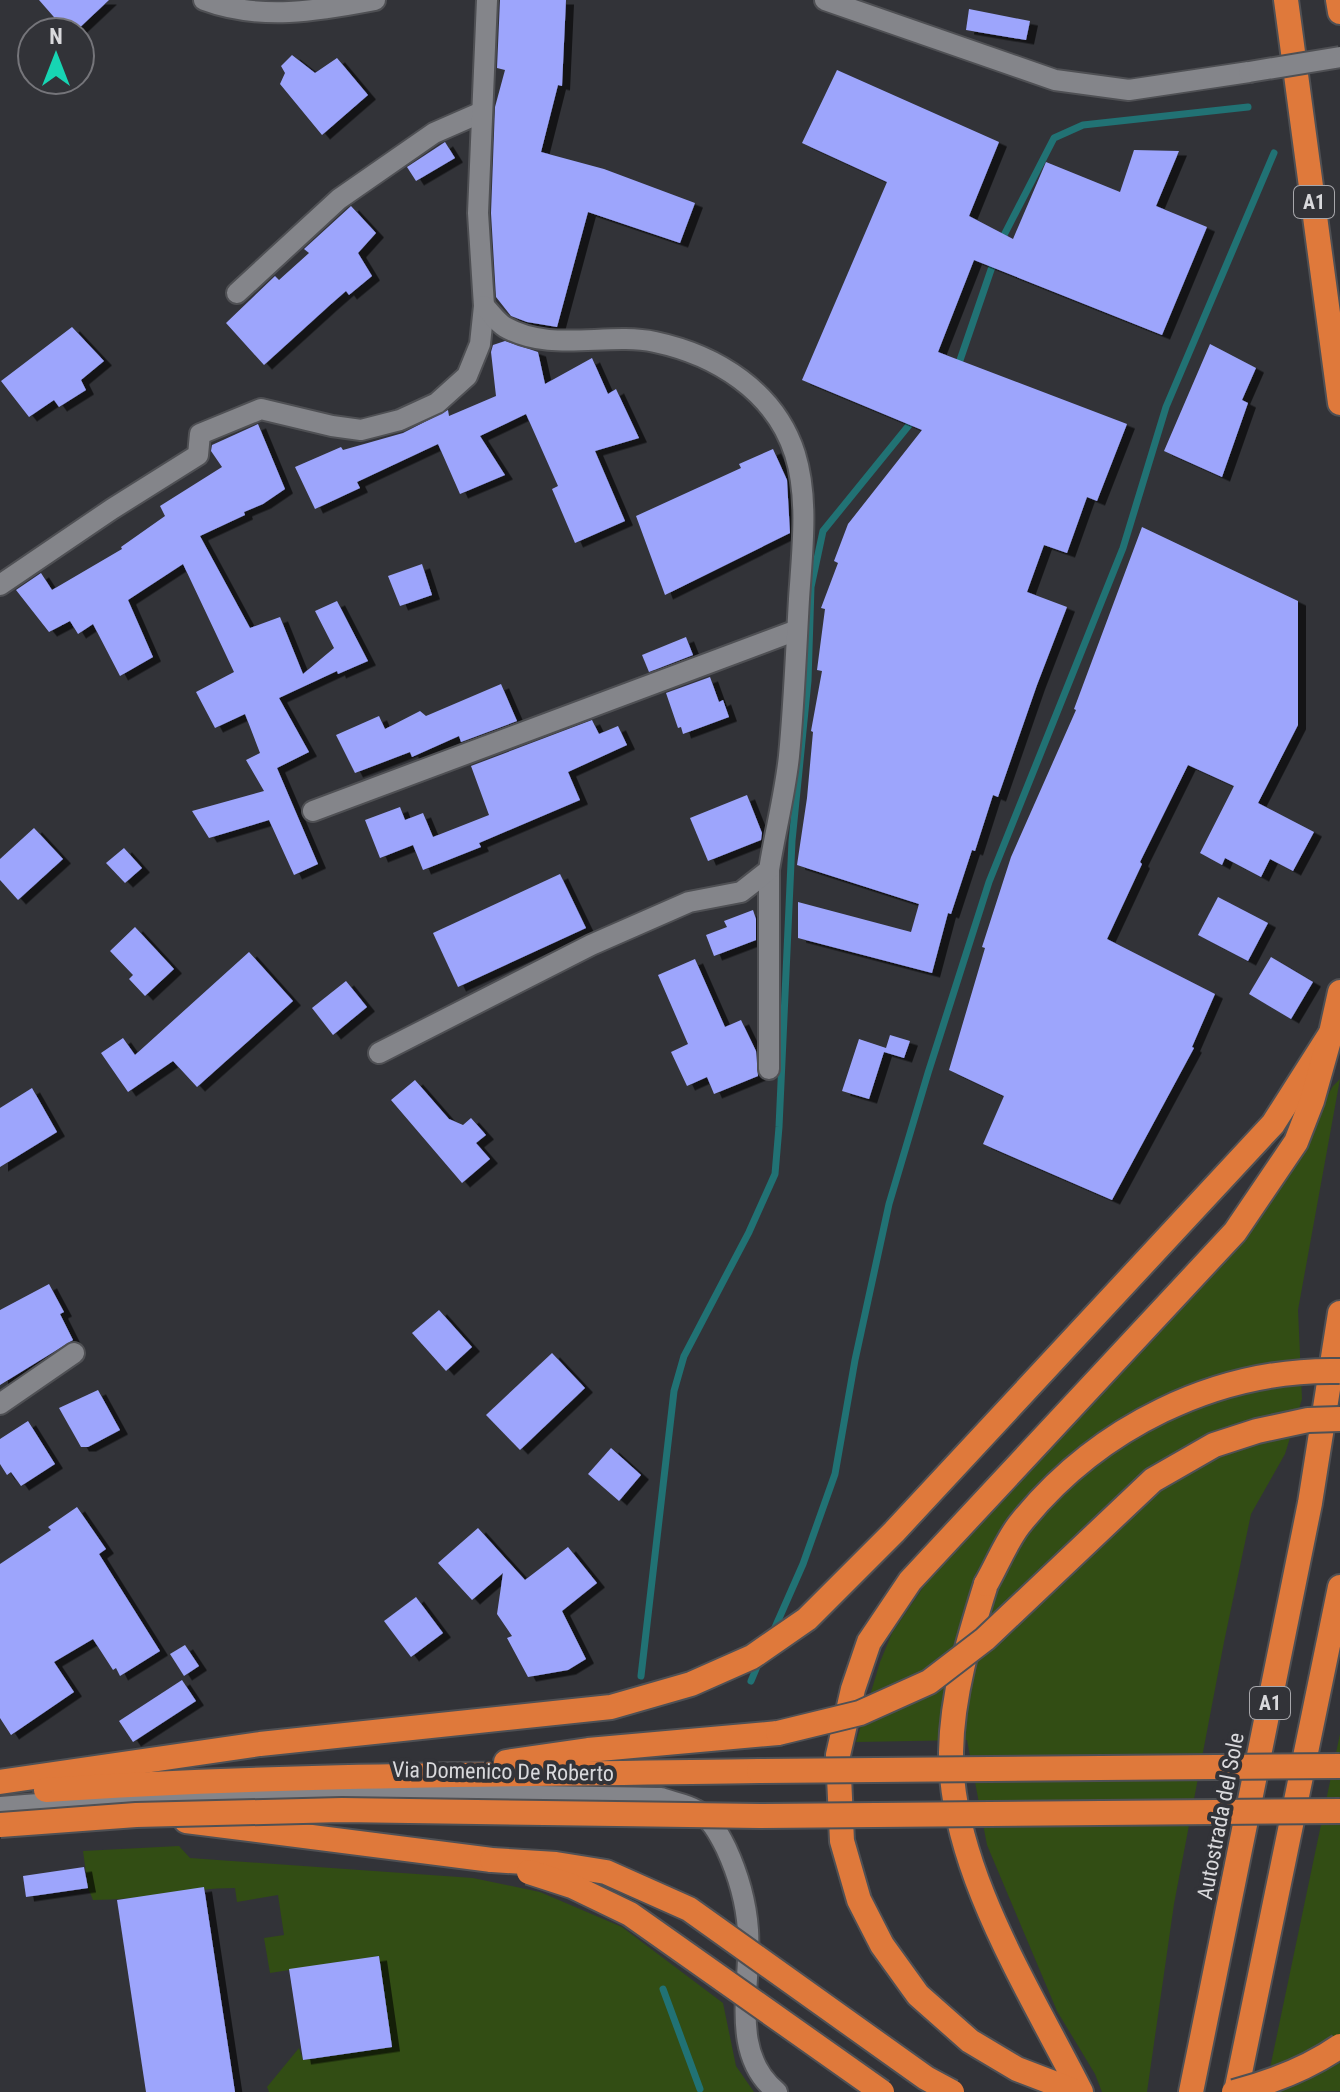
<svg xmlns="http://www.w3.org/2000/svg" width="1340" height="2092" viewBox="0 0 1340 2092" font-family="'Roboto Condensed',sans-serif">
  <defs>
    <filter id="shadow"><feDropShadow dx="8" dy="4.5" stdDeviation="0" flood-color="#0009"/></filter>
  </defs>
  <rect width="100%" height="100%" fill="#323338"/>
  <g fill="#324d14">
    <path d="M 1340,1079 L 1298,1310 L 1302,1399 L 1285,1454 L 1251,1514 L 1224,1642 L 1174,1904 L 1147,2092 L 1102,2092 L 1095,2074 L 1057,2011 L 987,1845 L 967,1740 L 856,1742 L 880,1662 L 892,1633 L 939,1564 L 1213,1275 L 1267,1203 L 1333,1086 Z"/>
    <path d="M 1340,1734 L 1340,2091 L 1265,2092 Z"/>
    <path d="M 179,1846 L 190,1858 L 473,1878 L 540,1892 L 622,1927 L 723,2003 L 736,2066 L 754,2092 L 269,2092 L 267,2087 L 299,2048 L 303,2060 L 392,2047 L 379,1956 L 270,1973 L 264,1938 L 284,1935 L 278,1895 L 237,1902 L 235,1888 C 187,1888 141,1900 93,1900 L 88,1888 L 83,1851 Z"/>
  </g>
  <g fill="none" stroke-linecap="round" stroke-linejoin="round">
    <g stroke="#217274" stroke-width="7">
      <path d="M 1001,241 L 1054,138 L 1083,125 L 1248,107"/>
      <path d="M 958,366 L 994,261"/>
      <path d="M 773,1632 L 803,1564 L 835,1474 L 855,1360 L 889,1204 L 928,1073 L 989,882 L 1123,548 L 1166,407 L 1274,153"/>
      <path d="M 641,1676 L 674,1391 L 684,1356 L 749,1232 L 775,1174 L 779,1127 L 792,841 L 808,681 L 811,587 L 823,531 L 914,419"/>
      <path d="M 751,1681 L 759,1662"/>
      <path d="M 663,1989 L 700,2089"/>
    </g>
  </g>
  <g fill="#9da5fc" filter="url(#shadow)">
    <path d="M 39,0 L 109,0 L 75,32 L 67,32 Z"/>
    <path d="M 500,0 L 566,0 L 562,86 L 558,85 L 541,152 L 604,169 L 695,203 L 680,243 L 588,212 L 557,327 L 527,322 L 511,316 L 496,297 L 491,213 L 495,107 L 505,70 L 497,68 Z"/>
    <path d="M 969,9 L 1030,21 L 1026,40 L 966,30 Z"/>
    <path d="M 292,55 L 315,73 L 337,58 L 368,95 L 322,135 L 280,84 L 285,73 L 281,66 Z"/>
    <path d="M 837,70 L 999,142 L 969,216 L 1013,239 L 1046,162 L 1120,192 L 1134,150 L 1179,151 L 1156,206 L 1207,227 L 1162,335 L 974,260 L 938,352 L 1127,424 L 1097,501 L 1087,497 L 1067,553 L 1044,545 L 1027,592 L 1067,607 L 1037,685 L 998,797 L 993,795 L 975,851 L 972,850 L 951,914 L 948,913 L 932,973 L 798,938 L 798,902 L 911,932 L 919,904 L 797,865 L 807,798 L 813,732 L 811,731 L 822,671 L 817,670 L 825,609 L 821,608 L 838,563 L 834,561 L 848,524 L 922,430 L 802,380 L 887,182 L 802,143 Z"/>
    <path d="M 445,142 L 455,158 L 416,181 L 407,167 Z"/>
    <path d="M 351,206 L 376,233 L 358,253 L 372,276 L 349,295 L 346,291 L 330,305 L 264,365 L 226,323 L 275,276 L 279,280 L 309,253 L 304,249 Z"/>
    <path d="M 72,327 L 104,361 L 81,380 L 86,390 L 59,407 L 54,400 L 29,417 L 1,381 Z"/>
    <path d="M 505,341 L 538,352 L 545,384 L 592,358 L 608,394 L 616,389 L 639,438 L 595,451 L 625,521 L 575,543 L 552,489 L 558,486 L 526,414 L 480,436 L 505,475 L 460,494 L 438,444 L 357,482 L 360,488 L 315,509 L 295,467 L 341,447 L 343,450 L 403,433 L 448,410 L 449,416 L 496,396 L 491,352 L 493,345 Z"/>
    <path d="M 1210,344 L 1256,368 L 1242,400 L 1248,403 L 1222,477 L 1164,451 Z"/>
    <path d="M 258,424 L 285,489 L 263,504 L 244,512 L 245,515 L 200,536 L 250,628 L 280,617 L 303,674 L 334,648 L 315,611 L 337,601 L 368,661 L 338,674 L 337,671 L 279,698 L 309,752 L 277,768 L 318,864 L 294,875 L 269,820 L 209,838 L 192,811 L 264,791 L 246,760 L 260,753 L 245,714 L 215,728 L 196,692 L 234,672 L 183,564 L 128,600 L 153,657 L 120,676 L 93,624 L 78,634 L 70,621 L 49,632 L 16,590 L 41,573 L 52,590 L 122,549 L 121,547 L 165,516 L 160,506 L 222,467 L 211,451 L 212,445 Z"/>
    <path d="M 773,449 L 787,480 L 790,533 L 665,595 L 636,516 L 741,468 L 739,464 Z"/>
    <path d="M 1142,527 L 1298,601 L 1298,725 L 1258,803 L 1314,832 L 1293,871 L 1270,859 L 1261,877 L 1225,858 L 1222,865 L 1200,853 L 1234,786 L 1188,765 L 1140,862 L 1142,864 L 1107,939 L 1215,994 L 1192,1047 L 1194,1048 L 1112,1200 L 983,1144 L 1004,1096 L 949,1070 L 985,948 L 982,947 L 1011,857 L 1076,710 L 1074,709 Z"/>
    <path d="M 422,564 L 432,595 L 400,606 L 388,576 Z"/>
    <path d="M 686,637 L 693,655 L 649,672 L 642,655 Z"/>
    <path d="M 710,677 L 719,702 L 723,700 L 729,717 L 683,734 L 681,727 L 678,728 L 666,693 Z"/>
    <path d="M 501,684 L 517,721 L 461,742 L 459,736 L 412,757 L 410,752 L 355,773 L 336,735 L 379,716 L 385,729 L 420,711 L 426,716 Z"/>
    <path d="M 592,720 L 599,734 L 618,726 L 627,745 L 568,772 L 580,800 L 479,843 L 481,847 L 423,870 L 413,845 L 380,858 L 365,820 L 400,807 L 405,820 L 423,813 L 433,837 L 489,815 L 471,766 Z"/>
    <path d="M 747,795 L 762,833 L 761,840 L 708,861 L 690,818 Z"/>
    <path d="M 34,828 L 63,859 L 18,900 L 0,880 L 0,859 Z"/>
    <path d="M 124,848 L 142,868 L 125,883 L 106,863 Z"/>
    <path d="M 560,874 L 586,928 L 458,987 L 433,933 Z"/>
    <path d="M 1218,897 L 1268,923 L 1248,961 L 1198,935 Z"/>
    <path d="M 753,910 L 756,919 L 756,940 L 714,956 L 706,935 L 727,927 L 724,921 Z"/>
    <path d="M 135,927 L 174,969 L 145,996 L 129,979 L 133,975 L 110,951 Z"/>
    <path d="M 249,952 L 293,1001 L 197,1087 L 173,1061 L 128,1092 L 101,1053 L 123,1038 L 135,1055 Z"/>
    <path d="M 1271,957 L 1313,982 L 1291,1019 L 1249,994 Z"/>
    <path d="M 695,959 L 725,1027 L 741,1020 L 756,1051 L 758,1076 L 714,1094 L 707,1077 L 687,1086 L 671,1052 L 688,1044 L 658,975 Z"/>
    <path d="M 346,981 L 367,1007 L 333,1035 L 312,1008 Z"/>
    <path d="M 890,1035 L 910,1041 L 904,1058 L 884,1052 L 869,1099 L 842,1091 L 859,1039 L 886,1048 Z"/>
    <path d="M 415,1080 L 449,1119 L 463,1125 L 471,1118 L 486,1135 L 476,1143 L 490,1159 L 462,1183 L 391,1100 Z"/>
    <path d="M 32,1088 L 57,1132 L 0,1167 L 0,1108 Z"/>
    <path d="M 49,1284 L 64,1312 L 60,1314 L 73,1340 L 0,1385 L 0,1310 Z"/>
    <path d="M 439,1310 L 472,1347 L 446,1371 L 412,1333 Z"/>
    <path d="M 552,1353 L 585,1388 L 520,1450 L 486,1415 Z"/>
    <path d="M 98,1390 L 120,1430 L 88,1447 L 81,1447 L 59,1408 Z"/>
    <path d="M 28,1421 L 55,1464 L 21,1486 L 11,1472 L 7,1475 L 0,1464 L 0,1439 Z"/>
    <path d="M 611,1448 L 641,1475 L 619,1501 L 588,1474 Z"/>
    <path d="M 77,1507 L 106,1549 L 99,1554 L 160,1651 L 120,1676 L 116,1668 L 113,1670 L 93,1639 L 54,1662 L 74,1692 L 11,1735 L 0,1718 L 0,1564 L 51,1530 L 48,1527 Z"/>
    <path d="M 478,1528 L 525,1580 L 568,1547 L 597,1583 L 562,1611 L 586,1659 L 568,1670 L 528,1677 L 507,1638 L 512,1636 L 497,1614 L 503,1573 L 472,1600 L 438,1563 Z"/>
    <path d="M 416,1597 L 443,1633 L 411,1657 L 384,1621 Z"/>
    <path d="M 185,1645 L 199,1666 L 184,1676 L 170,1654 Z"/>
    <path d="M 182,1680 L 196,1701 L 133,1742 L 119,1721 Z"/>
    <path d="M 84,1867 L 88,1888 L 26,1897 L 23,1876 Z"/>
    <path d="M 204,1887 L 235,2092 L 146,2092 L 117,1900 Z"/>
    <path d="M 379,1956 L 392,2047 L 303,2060 L 289,1969 Z"/>
  </g>
  <g fill="none" stroke-linecap="round" stroke-linejoin="round">
    <g stroke="#4f5054" stroke-width="24">
      <g id="minor">
        <path d="M 204,0 C 260,21 318,11 375,0"/>
        <path d="M 825,0 L 1055,80 L 1129,90 L 1249,72"/>
        <path d="M 237,293 L 339,199 L 434,133 L 482,112"/>
        <path d="M 0,585 L 112,509 L 198,455 L 200,434 L 261,409 L 332,426 L 361,430 L 400,420 L 437,403 L 467,376 L 480,344 L 484,306 L 478,213 L 487,0"/>
        <path d="M 313,811 L 797,630"/>
        <path d="M 769,870 L 769,1069"/>
        <path d="M 379,1053 L 591,945 L 689,902 L 741,892 L 769,870 C 775,832 785,794 789,756 C 794,704 796,651 799,599 C 802,552 809,499 795,454 C 775,391 716,355 655,342 C 607,332 550,353 505,327 C 497,322 491,313 484,306"/>
        <path d="M 0,1404 L 74,1353"/>
        <path d="M 0,1807 C 220,1789 441,1794 661,1798 C 672,1802 686,1804 696,1810 C 710,1817 719,1834 726,1848 C 738,1874 746,1901 748,1930 C 752,1984 728,2053 777,2092"/>
      </g>
    </g>
    <g stroke="#4f5054" stroke-width="28">
      <g id="highway">
        <path d="M 1286,0 L 1340,403"/>
        <path d="M 1338,0 L 1340,12"/>
        <path d="M 986,1584 C 969,1638 952,1694 951,1752 C 950,1867 1030,1991 1081,2092"/>
        <path d="M 506,1762 L 588,1750 L 778,1733"/>
        <path d="M 0,1782 L 260,1744 L 611,1707 L 691,1684 L 752,1657 L 807,1619 L 894,1532 L 1273,1124 L 1331,1033"/>
        <path d="M 46,1790 C 283,1774 522,1775 759,1771"/>
        <path d="M 186,1821 L 492,1860"/>
        <path d="M 1077,2092 L 1017,2069 L 970,2041 L 918,1995 L 882,1945 L 859,1900 L 842,1841 L 838,1755 L 853,1689 L 869,1642 L 910,1581 L 1235,1232 L 1296,1142 L 1312,1101 L 1331,1033 L 1340,992"/>
        <path d="M 1191,2092 L 1310,1503 L 1340,1313"/>
        <path d="M 1236,2092 L 1340,1587"/>
      </g>
    </g>
    <use href="#minor" stroke="#84858a" stroke-width="20"/>
    <use href="#highway" stroke="#df793b" stroke-width="24"/>
    <g stroke="#4f5054" stroke-width="24" stroke-linecap="butt">
      <path id="minor-bridge" d="M 1249,72 L 1340,57"/>
    </g>
    <g stroke="#4f5054" stroke-width="28" stroke-linecap="butt">
      <g id="highway-bridge">
        <path d="M 986,1584 C 997,1565 1006,1542 1019,1525 C 1096,1428 1216,1368 1340,1371"/>
        <path d="M 778,1733 L 860,1713 L 929,1682 L 985,1639 L 1153,1480 L 1214,1445 L 1257,1431 L 1308,1420 L 1340,1419"/>
        <path d="M 759,1771 L 1340,1766"/>
        <path d="M 0,1825 L 136,1815 L 342,1810 L 760,1816 L 1340,1811"/>
        <path d="M 492,1860 L 556,1864 L 606,1872 L 689,1909 L 926,2078 L 952,2092"/>
        <path d="M 529,1872 L 572,1886 L 630,1914 L 882,2092"/>
        <path d="M 1234,2092 C 1272,2082 1307,2069 1340,2046"/>
      </g>
    </g>
    <use href="#minor-bridge" stroke="#84858a" stroke-width="20"/>
    <use href="#highway-bridge" stroke="#df793b" stroke-width="24"/>
  </g>
  <g text-anchor="middle" stroke-width="8" stroke-linejoin="round" paint-order="stroke">
    <g fill="#323338" stroke="#a7a7ab" stroke-width="2">
      <rect x="1294" y="186" width="40" height="32" rx="6"/>
      <rect x="1250" y="1687" width="40" height="32" rx="6"/>
    </g>
    <g font-size="20" font-weight="bold" fill="#d9d9dc">
      <text x="1314" y="209">A1</text>
      <text x="1270" y="1710">A1</text>
    </g>
    <g font-size="22" fill="#d9d9dc" stroke="#323338">
      <text transform="translate(503 1771) rotate(1)" y="8">Via Domenico De Roberto</text>
      <text transform="translate(1220 1816) rotate(-79)" y="8">Autostrada del Sole</text>
    </g>
  </g>
  <g transform="translate(56 56)"><circle r="38" fill="#323338" stroke="#75757a" stroke-width="2"/>
  <path d="M0-6L14 30L0 20L-14 30Z" fill="#17d5b3"/>
  <text y="-12" font-size="22" font-weight="bold" text-anchor="middle" fill="#d9d9dc">N</text>
  </g>
</svg>
